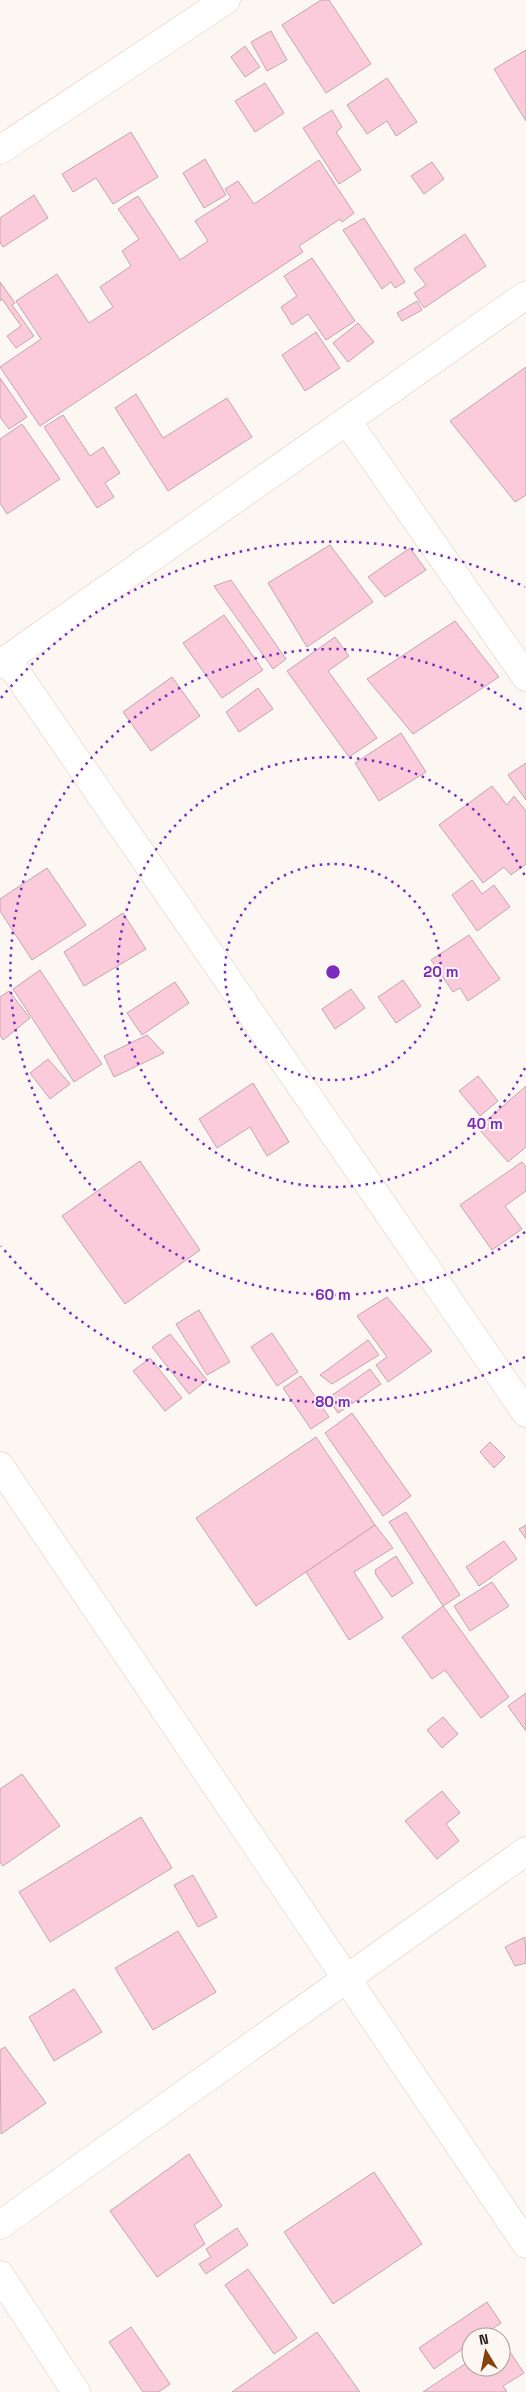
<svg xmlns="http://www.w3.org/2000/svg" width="526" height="2392" viewBox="0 0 526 2392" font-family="'Space Grotesk',sans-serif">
  <rect width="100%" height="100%" fill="#fcf7f3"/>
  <g fill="#fbcadb" stroke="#c3a6b0">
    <path d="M 321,0 L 329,0 L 371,64 L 326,93 L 282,25 Z"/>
    <path d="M 271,31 L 287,60 L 267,71 L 251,42 Z"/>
    <path d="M 245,46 L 260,67 L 245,77 L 231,57 Z"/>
    <path d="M 526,50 L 526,121 L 494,69 Z"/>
    <path d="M 387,78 L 417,122 L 396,136 L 387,121 L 367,134 L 347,105 Z"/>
    <path d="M 265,83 L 284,113 L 255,132 L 235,101 Z"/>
    <path d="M 332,110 L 342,127 L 336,132 L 361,170 L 339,184 L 303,128 Z"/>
    <path d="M 131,132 L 158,177 L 113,204 L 96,178 L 73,192 L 62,174 Z"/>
    <path d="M 205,159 L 226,195 L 204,208 L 183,173 Z"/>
    <path d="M 319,160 L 354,213 L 342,222 L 340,219 L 299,246 L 303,252 L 40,426 L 0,367 L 41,339 L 16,301 L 57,274 L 89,323 L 113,307 L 100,287 L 131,266 L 122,251 L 139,239 L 118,209 L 138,196 L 180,260 L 208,241 L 195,221 L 231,198 L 225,189 L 238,181 L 254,204 Z"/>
    <path d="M 432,162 L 444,179 L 424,194 L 411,176 Z"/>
    <path d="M 34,195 L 48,218 L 3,247 L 0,243 L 0,218 Z"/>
    <path d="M 364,218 L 405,282 L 395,288 L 391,282 L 382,289 L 343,230 Z"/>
    <path d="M 465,234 L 486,266 L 424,308 L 414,293 L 426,285 L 414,269 Z"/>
    <path d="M 312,258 L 355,321 L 326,340 L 308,314 L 292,325 L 281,307 L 297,296 L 284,276 Z"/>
    <path d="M 0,282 L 15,303 L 12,305 L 34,336 L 16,348 L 7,336 L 21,326 L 2,299 L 0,301 Z"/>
    <path d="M 417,301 L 422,310 L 402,321 L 397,313 Z"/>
    <path d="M 358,323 L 374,342 L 348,362 L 333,343 Z"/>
    <path d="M 316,332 L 340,368 L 305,391 L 282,355 Z"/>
    <path d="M 526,367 L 526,495 L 515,502 L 450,421 Z"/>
    <path d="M 0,378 L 27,417 L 9,429 L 0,417 Z"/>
    <path d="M 136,394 L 163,438 L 227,398 L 252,437 L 168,491 L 115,408 Z"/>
    <path d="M 63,415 L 90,456 L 103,447 L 120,473 L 105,483 L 114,497 L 97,508 L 44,427 Z"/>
    <path d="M 22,424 L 60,479 L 7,514 L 0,503 L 0,439 Z"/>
    <path d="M 330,545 L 373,602 L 307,647 L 268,583 Z"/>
    <path d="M 410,548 L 426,570 L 385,597 L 368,577 Z"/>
    <path d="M 231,580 L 286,659 L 273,669 L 214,586 Z"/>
    <path d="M 224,615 L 263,670 L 222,698 L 183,643 Z"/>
    <path d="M 455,621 L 499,677 L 413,734 L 367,679 Z"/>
    <path d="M 335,637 L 349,656 L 328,671 L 377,738 L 349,757 L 287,671 Z"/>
    <path d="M 172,677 L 200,716 L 151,751 L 123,712 Z"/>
    <path d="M 258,688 L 273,709 L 239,732 L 226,712 Z"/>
    <path d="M 401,733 L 426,772 L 379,801 L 355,763 Z"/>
    <path d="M 526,763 L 526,800 L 508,775 Z"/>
    <path d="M 492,786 L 507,805 L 514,796 L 526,811 L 526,864 L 511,875 L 504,867 L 483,883 L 439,825 Z"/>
    <path d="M 47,868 L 86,925 L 32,960 L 0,911 L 0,899 Z"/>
    <path d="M 472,880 L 482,894 L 494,885 L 510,907 L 477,931 L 452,895 Z"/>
    <path d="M 123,913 L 146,949 L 84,986 L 64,952 Z"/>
    <path d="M 469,935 L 500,979 L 468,1001 L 460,988 L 453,992 L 431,960 Z"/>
    <path d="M 40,970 L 102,1064 L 74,1082 L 13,989 Z"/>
    <path d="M 403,980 L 421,1006 L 396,1023 L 378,997 Z"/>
    <path d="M 175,982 L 189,1003 L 142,1035 L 127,1013 Z"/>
    <path d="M 351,989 L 365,1008 L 335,1029 L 322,1009 Z"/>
    <path d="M 9,991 L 30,1018 L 3,1040 L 0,1035 L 0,997 Z"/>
    <path d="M 147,1035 L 164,1053 L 114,1077 L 104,1056 Z"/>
    <path d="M 48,1059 L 70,1084 L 50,1099 L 30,1073 Z"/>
    <path d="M 478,1076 L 498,1101 L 480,1116 L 459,1091 Z"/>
    <path d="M 253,1083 L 289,1142 L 267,1156 L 250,1127 L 217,1148 L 199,1119 Z"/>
    <path d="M 526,1086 L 526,1147 L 508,1162 L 478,1128 Z"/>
    <path d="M 140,1161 L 200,1250 L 125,1304 L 62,1216 Z"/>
    <path d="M 522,1162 L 526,1167 L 526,1191 L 505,1206 L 522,1229 L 492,1250 L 460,1205 Z"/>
    <path d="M 387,1297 L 432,1351 L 388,1382 L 376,1365 L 387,1357 L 357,1316 Z"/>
    <path d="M 199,1310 L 230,1362 L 207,1375 L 176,1324 Z"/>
    <path d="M 272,1333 L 298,1372 L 277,1386 L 251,1347 Z"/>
    <path d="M 170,1334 L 207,1380 L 189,1394 L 152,1347 Z"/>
    <path d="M 368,1340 L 379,1355 L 332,1384 L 320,1375 Z"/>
    <path d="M 150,1358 L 182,1398 L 165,1411 L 133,1371 Z"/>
    <path d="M 370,1369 L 381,1384 L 338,1413 L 328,1398 Z"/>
    <path d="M 301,1376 L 329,1417 L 311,1429 L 283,1388 Z"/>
    <path d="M 352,1413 L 411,1496 L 383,1516 L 325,1433 Z"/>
    <path d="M 316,1437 L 375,1525 L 256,1606 L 196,1518 Z"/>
    <path d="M 490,1442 L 505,1457 L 494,1468 L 480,1452 Z"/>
    <path d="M 406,1512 L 460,1595 L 443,1606 L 389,1522 Z"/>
    <path d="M 375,1525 L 393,1548 L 354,1572 L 383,1618 L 349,1640 L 306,1572 Z"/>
    <path d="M 526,1525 L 526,1539 L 519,1529 Z"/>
    <path d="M 504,1541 L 517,1559 L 479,1586 L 466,1567 Z"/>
    <path d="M 396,1556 L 413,1583 L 392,1597 L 376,1575 L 375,1570 Z"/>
    <path d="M 492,1582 L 509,1606 L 470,1631 L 454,1606 Z"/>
    <path d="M 443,1606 L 509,1697 L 481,1718 L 445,1670 L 432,1679 L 402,1637 Z"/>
    <path d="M 526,1693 L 526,1731 L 508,1706 Z"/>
    <path d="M 443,1717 L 458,1734 L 442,1748 L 427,1730 Z"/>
    <path d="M 22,1774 L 60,1826 L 3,1866 L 0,1862 L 0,1789 Z"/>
    <path d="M 442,1791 L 460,1813 L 446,1824 L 459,1841 L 437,1859 L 405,1821 Z"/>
    <path d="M 141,1817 L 172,1868 L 50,1942 L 19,1892 Z"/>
    <path d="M 193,1875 L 217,1917 L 198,1927 L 174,1885 Z"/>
    <path d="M 178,1931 L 216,1992 L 153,2030 L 115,1968 Z"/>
    <path d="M 525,1937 L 526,1963 L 515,1966 L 505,1947 Z"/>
    <path d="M 74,1989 L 102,2032 L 54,2061 L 29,2017 Z"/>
    <path d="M 5,2047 L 46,2103 L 1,2134 L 0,2050 Z"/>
    <path d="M 189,2154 L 222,2206 L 194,2225 L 205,2244 L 157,2277 L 110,2211 Z"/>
    <path d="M 374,2172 L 422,2244 L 333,2304 L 284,2232 Z"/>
    <path d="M 237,2228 L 248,2245 L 206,2274 L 199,2264 L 211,2257 L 206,2249 Z"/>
    <path d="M 248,2269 L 297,2338 L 274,2354 L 225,2285 Z"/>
    <path d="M 487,2302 L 501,2323 L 480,2337 L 471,2337 L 471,2343 L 434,2369 L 419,2348 Z"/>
    <path d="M 131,2327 L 170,2384 L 159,2392 L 143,2392 L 109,2342 Z"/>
    <path d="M 317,2332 L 360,2392 L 232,2392 Z"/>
    <path d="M 502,2340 L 524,2373 L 503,2386 L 507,2392 L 423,2392 L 471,2360 L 471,2367 L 501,2367 Z"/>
  </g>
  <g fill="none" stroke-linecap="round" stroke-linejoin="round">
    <g stroke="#e0cab7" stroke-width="29">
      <g id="minor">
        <path d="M 0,150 L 226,0"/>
        <path d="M 347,421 L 526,677"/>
        <path d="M 7,659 L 526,1413"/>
        <path d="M 0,664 L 526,295"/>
        <path d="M 0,1466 L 526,2244"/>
        <path d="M 0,2225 L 526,1851"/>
        <path d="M 0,2275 L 76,2392"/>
      </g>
    </g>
    <use href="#minor" stroke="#fff" stroke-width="28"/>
  </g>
  <g fill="none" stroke="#7b2cbf" stroke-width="2.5" stroke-dasharray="2.5 5">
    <circle cx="333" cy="972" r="108"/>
    <path d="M525 1068A215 215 0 1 1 525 876"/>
    <path d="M525 1232A323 323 0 1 1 525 712"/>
    <path d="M525 1357A430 430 0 0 1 1 1246M1 698A430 430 0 0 1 525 587"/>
  </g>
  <circle cx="333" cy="972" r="8" fill="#7b2cbf" stroke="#fcf7f3" stroke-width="2.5"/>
  <g font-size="15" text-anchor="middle" font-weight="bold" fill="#7b2cbf" stroke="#fcf7f3" stroke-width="4" stroke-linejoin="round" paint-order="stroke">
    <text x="441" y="977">20 m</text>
    <text x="485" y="1129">40 m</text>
    <text x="333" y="1300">60 m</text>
    <text x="333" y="1407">80 m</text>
  </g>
  <g transform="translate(486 2352) rotate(350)"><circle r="24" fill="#fcf7f3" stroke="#a69f9a"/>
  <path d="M0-4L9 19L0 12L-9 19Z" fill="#83420e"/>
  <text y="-8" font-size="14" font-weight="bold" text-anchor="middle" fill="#241c15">N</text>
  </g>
</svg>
